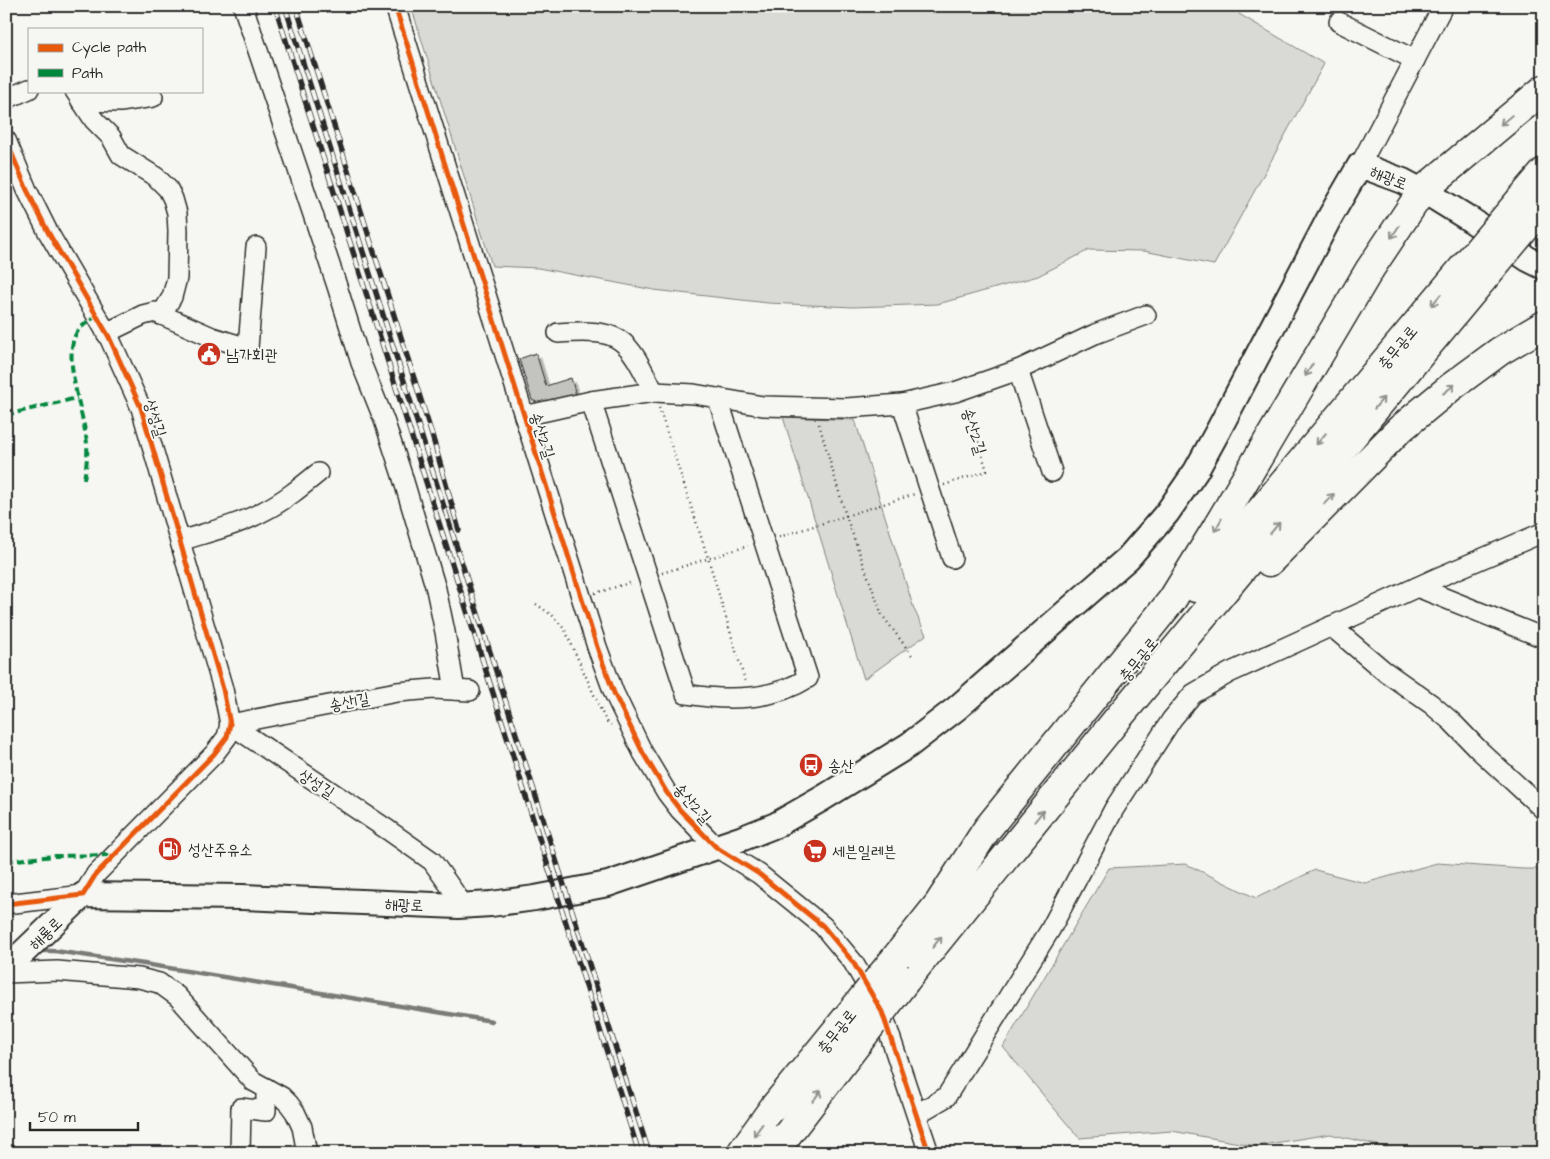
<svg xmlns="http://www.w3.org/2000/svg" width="1550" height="1159" viewBox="0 0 1550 1159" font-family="'Architects Daughter','Poor Story',sans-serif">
  <defs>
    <filter id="shadow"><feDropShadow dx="4.5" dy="4.5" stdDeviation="0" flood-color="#0004"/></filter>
  </defs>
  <rect width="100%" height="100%" fill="#f6f6f2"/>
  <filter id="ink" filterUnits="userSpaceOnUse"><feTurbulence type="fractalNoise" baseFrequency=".02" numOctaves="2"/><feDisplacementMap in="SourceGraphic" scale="10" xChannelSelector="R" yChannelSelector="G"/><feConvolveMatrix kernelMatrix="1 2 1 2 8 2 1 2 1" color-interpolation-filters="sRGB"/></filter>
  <g filter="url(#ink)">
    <g fill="#d9d9d5" stroke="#828280">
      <path d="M 411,6 L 1243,6 L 1239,14 L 1324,64 L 1214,265 L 1144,251 L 1089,250 L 1038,276 L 938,304 L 853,307 L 768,303 L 654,290 L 538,268 L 492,266 Z"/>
      <path d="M 783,417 L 855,420 L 914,609 L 926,635 L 864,679 Z"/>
      <path d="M 1437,863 L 1523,869 L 1544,869 L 1544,1153 L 1410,1153 L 1330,1134 L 1256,1146 L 1172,1131 L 1079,1138 L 1003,1047 L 1109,868 L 1186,864 L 1256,898 L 1315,870 L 1365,883 Z"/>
    </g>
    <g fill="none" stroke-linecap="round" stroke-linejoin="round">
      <path stroke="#7a7a78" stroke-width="4.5" d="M 37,951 L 55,951 L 144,964 L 492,1021"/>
    </g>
    <path fill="#c3c3c0" stroke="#2b2b2b" filter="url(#shadow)" d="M 536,353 L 546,386 L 571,378 L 576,395 L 543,405 L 532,400 L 519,359 Z"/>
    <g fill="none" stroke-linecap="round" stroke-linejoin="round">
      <g stroke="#2b2b2b" stroke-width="22">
        <g id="minor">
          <path d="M 243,6 L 337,286 L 361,363 L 384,420 L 402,475 L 436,589 L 445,632 L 455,690"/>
          <path d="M 395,6 L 597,647 L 614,693 L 643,753 L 667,793 L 680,810 L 716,847 L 759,874 L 823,926 L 853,962 L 882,1012 L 929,1153"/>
          <path d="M 1339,22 L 1415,60"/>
          <path d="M 75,91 L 94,120 L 111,137 L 121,155 L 156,177 L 168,189 L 173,199 L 177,213 L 178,231 L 177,278 L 172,297 L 161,315"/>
          <path d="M 6,99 L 29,89"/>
          <path d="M 81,101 L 120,102 L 153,97"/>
          <path d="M 6,140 L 27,190 L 48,232 L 109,337 L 141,408 L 223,689 L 230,724 L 388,830 L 432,861 L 464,906"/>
          <path d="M 1360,165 L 1443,6"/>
          <path d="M 106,333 L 143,315 L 155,312 L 212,337 L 248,348 L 256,247"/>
          <path d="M 558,333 C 622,329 626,336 654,392"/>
          <path d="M 1018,370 L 1052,472"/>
          <path d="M 591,401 L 686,694 C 727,701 772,701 808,678 L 718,399"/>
          <path d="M 902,404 L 952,558"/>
          <path d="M 524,416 L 591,401 L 654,392 L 694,394 L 763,406 L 846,408 L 902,404 L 955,392 L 1018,370 L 1095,334 L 1146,315"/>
          <path d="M 180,541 C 208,532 239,525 264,511 C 284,501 301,487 318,473"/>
          <path d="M 1417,587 L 1544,638"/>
          <path d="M 1331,626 L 1383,670 L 1431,704 L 1452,722 L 1478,749 L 1544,810"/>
          <path d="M 230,724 L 397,692 L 434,689 L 470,691"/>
          <path d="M 6,904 L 83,895 L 96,874 L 214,754 L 227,737 L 230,724"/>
          <path d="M 6,973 L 57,971 L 139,978 L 159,983 L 177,996 L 253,1081 L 282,1097 L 289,1104 L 295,1112 L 302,1127 L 307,1153"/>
          <path d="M 917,1114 L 946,1097 L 1050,930 L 1114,809 L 1172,719 L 1193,694 L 1229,673 L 1439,577 L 1544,532"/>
          <path d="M 240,1153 L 241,1108 L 266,1111 L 266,1088"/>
        </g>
      </g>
      <g stroke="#2b2b2b" stroke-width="28">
        <path id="major" d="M 6,969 L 83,895 L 242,897 L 458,906 L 491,904 L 535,898 L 608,884 L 743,838 L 776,825 L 823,798 L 909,745 L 957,708 L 1128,558 L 1167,513 L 1196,471 L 1219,429 L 1331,215 L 1360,165 L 1403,181 L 1437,199 L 1471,220 L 1528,259 L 1544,267"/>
      </g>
      <g stroke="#2b2b2b" stroke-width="31">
        <g id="highway">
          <path d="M 1520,200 L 1544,172"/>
          <path d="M 1269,562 L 1399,430 L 1451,387 L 1500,351 L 1544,325"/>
          <path d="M 1196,588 L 1467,263"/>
          <path d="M 941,900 L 987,829 L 1172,600 L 1214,532 L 1370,269 L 1422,191 L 1544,89"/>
          <path d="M 897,956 L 952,887"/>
          <path d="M 906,980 L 1114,723 L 1483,279"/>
          <path d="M 741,1153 L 774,1107"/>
          <path d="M 774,1153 L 787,1135"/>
        </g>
      </g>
      <g stroke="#2b2b2b" stroke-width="2.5" stroke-dasharray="1 4" stroke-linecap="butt">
        <path d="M 659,408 L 708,558 L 745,681"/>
        <path d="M 819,424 L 846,516 L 882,615 L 914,658"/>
        <path d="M 944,485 L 987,471 L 967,405"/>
        <path d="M 779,537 L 915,494"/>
        <path d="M 662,573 L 748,546"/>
        <path d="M 595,593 L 633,582"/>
        <path d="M 536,604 L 553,616 L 565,630 L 604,717 L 608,723 L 611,725"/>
      </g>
      <use href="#minor" stroke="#f6f6f2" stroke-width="19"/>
      <use href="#major" stroke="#f6f6f2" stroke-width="24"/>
      <use href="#highway" stroke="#f6f6f2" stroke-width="28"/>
      <g stroke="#2b2b2b" stroke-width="5.5">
        <g id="rail">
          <path d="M 275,6 L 639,1153"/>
          <path d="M 285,6 L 649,1153"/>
          <path d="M 296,6 L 432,435 L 459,530"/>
        </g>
      </g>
      <use href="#rail" stroke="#f6f6f2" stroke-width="4" stroke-dasharray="11" stroke-linecap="butt"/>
      <g stroke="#2b2b2b" stroke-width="31" stroke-linecap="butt">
        <g id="highway-bridge">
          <path d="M 1467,263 L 1520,200"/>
          <path d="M 1483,279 L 1537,214"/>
          <path d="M 774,1107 L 897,956"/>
          <path d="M 787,1135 L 906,980"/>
        </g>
      </g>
      <use href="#highway-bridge" stroke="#f6f6f2" stroke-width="28"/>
      <g stroke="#00873e" stroke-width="4" stroke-dasharray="8 4" stroke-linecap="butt">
        <path d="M 6,415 L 77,398"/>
        <path d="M 84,479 C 86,468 88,456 87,444 C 85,417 62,359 76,334 C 80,326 90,321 96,316"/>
        <path d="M 6,861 L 55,856 L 115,855"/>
      </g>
      <g stroke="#f6f6f2" stroke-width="8">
        <g id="cycleway">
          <path d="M 395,6 L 597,647 L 614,693 L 643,753 L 667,793 L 680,810 L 716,847 L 759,874 L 823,926 L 853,962 L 882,1012 L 929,1153"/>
          <path d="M 6,140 L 27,190 L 48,232 L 109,337 L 141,408 L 223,689 L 230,724 L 227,737 L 214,754 L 96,874 L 83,895 L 6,904"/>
        </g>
      </g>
      <use href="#cycleway" stroke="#e8590c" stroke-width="5"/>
    </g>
    <defs><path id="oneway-shaft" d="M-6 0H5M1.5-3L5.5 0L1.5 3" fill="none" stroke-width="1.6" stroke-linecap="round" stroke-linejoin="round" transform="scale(1.25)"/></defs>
    <g stroke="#90908e">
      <use href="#oneway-shaft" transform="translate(1506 120) rotate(140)"/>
      <use href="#oneway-shaft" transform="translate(1395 232) rotate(124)"/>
      <use href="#oneway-shaft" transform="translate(1436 300) rotate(130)"/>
      <use href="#oneway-shaft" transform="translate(1309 370) rotate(121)"/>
      <use href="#oneway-shaft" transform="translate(1449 389) rotate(-38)"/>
      <use href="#oneway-shaft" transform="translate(1379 403) rotate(-50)"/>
      <use href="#oneway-shaft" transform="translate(1321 439) rotate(130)"/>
      <use href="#oneway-shaft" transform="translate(1329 499) rotate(-46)"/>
      <use href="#oneway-shaft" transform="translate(1218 525) rotate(120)"/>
      <use href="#oneway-shaft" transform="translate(1275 528) rotate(-50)"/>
      <use href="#oneway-shaft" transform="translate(1039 816) rotate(-51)"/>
      <use href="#oneway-shaft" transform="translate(937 942) rotate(-51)"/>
      <use href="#oneway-shaft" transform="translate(817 1096) rotate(-53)"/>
      <use href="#oneway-shaft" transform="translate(758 1130) rotate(126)"/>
    </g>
  </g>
  <defs>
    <g id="civic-disc" transform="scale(1.25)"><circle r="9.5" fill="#c8321e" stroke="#f6f6f2"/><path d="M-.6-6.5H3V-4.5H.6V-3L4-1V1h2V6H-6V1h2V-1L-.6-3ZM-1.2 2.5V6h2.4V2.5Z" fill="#fff"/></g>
    <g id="bus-disc" transform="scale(1.25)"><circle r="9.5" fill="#c8321e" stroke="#f6f6f2"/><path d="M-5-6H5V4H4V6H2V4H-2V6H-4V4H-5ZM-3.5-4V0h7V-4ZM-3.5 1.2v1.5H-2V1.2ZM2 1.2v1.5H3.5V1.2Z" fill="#fff"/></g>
    <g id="fuel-disc" transform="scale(1.25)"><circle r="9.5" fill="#c8321e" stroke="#f6f6f2"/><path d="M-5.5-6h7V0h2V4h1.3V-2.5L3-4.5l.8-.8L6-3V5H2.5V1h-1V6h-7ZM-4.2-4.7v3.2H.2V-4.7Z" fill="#fff"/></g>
    <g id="supermarket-disc" transform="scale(1.25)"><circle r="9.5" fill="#c8321e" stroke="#f6f6f2"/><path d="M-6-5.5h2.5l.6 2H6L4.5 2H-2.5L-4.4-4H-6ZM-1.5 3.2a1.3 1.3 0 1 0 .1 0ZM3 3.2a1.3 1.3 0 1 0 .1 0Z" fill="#fff"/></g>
  </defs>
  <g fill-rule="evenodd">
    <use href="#civic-disc" x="209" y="354"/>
    <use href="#bus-disc" x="811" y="765"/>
    <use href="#fuel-disc" x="170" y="849"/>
    <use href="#supermarket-disc" x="815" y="851"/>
  </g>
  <g text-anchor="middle" stroke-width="4" stroke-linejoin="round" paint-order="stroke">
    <g font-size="16" fill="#2b2b2b" stroke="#f6f6f2">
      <text transform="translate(1389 177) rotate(22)" y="6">해광로</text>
      <text transform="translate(1397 347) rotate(-50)" y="6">충무공로</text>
      <text transform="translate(156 418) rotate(72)" y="6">상성길</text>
      <text transform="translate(975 431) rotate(73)" y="6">송산2길</text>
      <text transform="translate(543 435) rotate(72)" y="6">송산2길</text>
      <text transform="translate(1138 659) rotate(-51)" y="6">충무공로</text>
      <text transform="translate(349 701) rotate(-11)" y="6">송산1길</text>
      <text transform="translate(317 783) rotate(33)" y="6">상성길</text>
      <text transform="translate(693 803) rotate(49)" y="6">송산2길</text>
      <text transform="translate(404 904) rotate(2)" y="6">해광로</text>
      <text transform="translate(45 933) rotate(-44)" y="6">해룡로</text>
      <text transform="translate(836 1031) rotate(-51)" y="6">충무공로</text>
    </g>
    <g font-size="16" fill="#2b2b2b" stroke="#f6f6f2" text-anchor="start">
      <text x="226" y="360">남가회관</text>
      <text x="828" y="771">송산</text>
      <text x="188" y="855">성산주유소</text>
      <text x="832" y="857">세븐일레븐</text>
    </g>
  </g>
  <rect width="1550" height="1159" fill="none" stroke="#f6f6f2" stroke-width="25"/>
  <rect x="12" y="12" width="1525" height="1134" fill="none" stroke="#2b2b2b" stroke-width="2" filter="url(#ink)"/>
  <rect x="28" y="28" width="175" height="65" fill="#f6f6f2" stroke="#a5a5a2"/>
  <rect x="38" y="44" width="25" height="8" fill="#e8590c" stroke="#a5a5a2"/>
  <text x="72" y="52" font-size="15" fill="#2b2b2b">Cycle path</text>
  <rect x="38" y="69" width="25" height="8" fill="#00873e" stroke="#a5a5a2"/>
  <text x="72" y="78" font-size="15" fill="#2b2b2b">Path</text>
  <path d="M30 1122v8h108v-8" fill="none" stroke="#2b2b2b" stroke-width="2.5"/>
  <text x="38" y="1122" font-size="15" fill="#2b2b2b" stroke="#f6f6f2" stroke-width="4" paint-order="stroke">50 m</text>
</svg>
